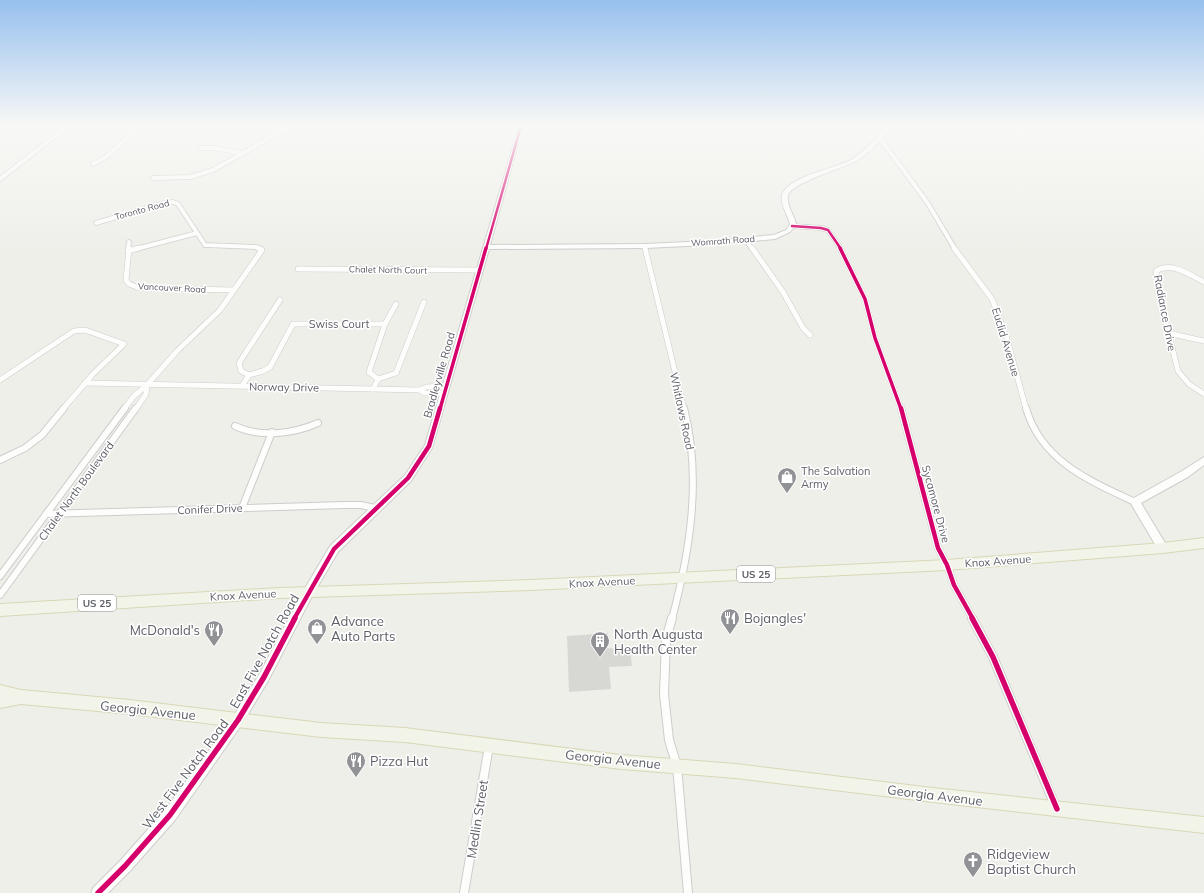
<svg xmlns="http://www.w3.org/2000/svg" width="1204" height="893" viewBox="0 0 1204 893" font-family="Mulish,sans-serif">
  <rect width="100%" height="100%" fill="#efefea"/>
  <path fill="#d7d7d4" d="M 608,633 L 607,648 L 630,650 L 632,666 L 609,667 L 611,689 L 569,692 L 567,636 Z"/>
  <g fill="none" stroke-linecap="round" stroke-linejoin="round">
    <g stroke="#cccdcc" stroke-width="5.5">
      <g id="street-far3">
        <path d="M 879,137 L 927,202 L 955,249"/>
        <path d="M 201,148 L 214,148 L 243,153"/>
        <path d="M 93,164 L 106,157 L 141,126"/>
        <path d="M 153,178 L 190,177 L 213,170 L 291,126"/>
        <path d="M 0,179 L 68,126"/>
        <path d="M 96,223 L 164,203 L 173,202 L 178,204 L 205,245 L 256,247 L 260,249"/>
        <path d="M 792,226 L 821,228 L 828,230 L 841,249"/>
        <path d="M 746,240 L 752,249"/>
        <path d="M 645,246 L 645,249"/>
        <path d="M 128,249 L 129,242"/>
        <path d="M 136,249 L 197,233"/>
      </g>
    </g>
    <g stroke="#cccdcc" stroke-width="6">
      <g id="street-far2">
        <path d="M 129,248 L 126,280 L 129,284 L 139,288 L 234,290"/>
        <path d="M 645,248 L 684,409"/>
        <path d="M 752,248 L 783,292 L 803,328 L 810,335"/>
        <path d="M 840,248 L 865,299 L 875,338 L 901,409"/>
        <path d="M 954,248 L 992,299 L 1006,335 L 1026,409"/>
        <path d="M 128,251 L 139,248"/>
        <path d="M 298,269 L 478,270"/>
        <path d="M 1204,282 C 1190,275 1171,261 1156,271 L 1158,290 L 1178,371 L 1189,384 L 1204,394"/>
        <path d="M 1168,333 L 1204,341"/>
        <path d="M 249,375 L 241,371 L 239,363 L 280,300"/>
        <path d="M 378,379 L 369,372 L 385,324 L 396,304"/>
        <path d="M 0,380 L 74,331 L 85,330 L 124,344 L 93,374 L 63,409"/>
        <path d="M 85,383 L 420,390 L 426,387 L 447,386"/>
        <path d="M 242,386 L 249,375 L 263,371 L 270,367 L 293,324 L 385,324"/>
        <path d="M 373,389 L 378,379 L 396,373 L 424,302"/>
        <path d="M 420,390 L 425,393 L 444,393"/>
        <path d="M 124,409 L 134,396 L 147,385 L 177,351 L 220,310 L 262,250 L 258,248"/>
        <path d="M 136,409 L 146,394 L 147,385"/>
      </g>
    </g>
    <g stroke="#cccdcc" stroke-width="8">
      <g id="street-far1">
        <path d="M 901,408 L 938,548 L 947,565 L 954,585 L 973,619"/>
        <path d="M 1026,408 C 1041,461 1090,481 1135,502"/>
        <path d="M 235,426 C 260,438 293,434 318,423"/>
        <path d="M 0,460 L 25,448 L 42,435 L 64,408"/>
        <path d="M 242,508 L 272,432"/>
        <path d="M 46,514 L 344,505 L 361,505 L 375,508"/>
        <path d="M 0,576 L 125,408"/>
        <path d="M 0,595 L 136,408"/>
        <path d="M 672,619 C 690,551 702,478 684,408"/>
      </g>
    </g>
    <g stroke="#cccdcc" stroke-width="10">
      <g id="street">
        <path d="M 672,618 L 666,639 L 664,694 L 669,740 L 677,766 L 688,893"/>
        <path d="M 972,618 L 993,657 L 1056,808"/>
        <path d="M 464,893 L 489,746"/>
      </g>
    </g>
    <g stroke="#cccdcd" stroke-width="2">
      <g id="secondary">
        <path d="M 519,126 L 523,126 L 490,245 L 645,244 L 708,241 L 774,235 L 786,230 L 790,224 C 788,215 780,205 782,195 C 786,178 834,168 849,161 C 864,152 876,139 887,126 L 892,126 C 883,138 871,152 858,160 C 844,168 791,183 788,195 C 786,205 794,215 796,224 L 790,232 L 775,239 L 708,245 L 645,248 L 489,249 L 432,448 L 411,481 L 338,552 L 312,596 L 268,681 L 242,724 L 175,820 L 130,871 L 108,893 L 91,893 L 93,888 L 120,861 L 165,810 L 234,716 L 260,673 L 304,590 L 330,546 L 405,475 L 425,445 Z"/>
        <path d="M 1204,457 L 1204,465 L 1188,477 L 1141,503 L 1168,548 L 1167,551 L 1163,552 L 1159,551 L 1130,502 L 1132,499 L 1182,471 Z"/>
      </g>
    </g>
    <g stroke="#d8d7b6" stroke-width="2">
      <g id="primary">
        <path d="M 1204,538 L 1204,548 L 1163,553 L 947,570 L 531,590 L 280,598 L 0,616 L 0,604 L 280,588 L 531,580 L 947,560 L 1163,543 Z"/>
        <path d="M 0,685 L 21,690 L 130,700 L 321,723 L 405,728 L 621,755 L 736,764 L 933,788 L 1204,817 L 1204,833 L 933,802 L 736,778 L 621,769 L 405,742 L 321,737 L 130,714 L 21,704 L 0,708 Z"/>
      </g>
    </g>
    <use href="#street-far3" stroke="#fdfdfc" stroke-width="4"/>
    <use href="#street-far2" stroke="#fdfdfc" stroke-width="5"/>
    <use href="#street-far1" stroke="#fdfdfc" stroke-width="6"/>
    <use href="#street" stroke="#fdfdfc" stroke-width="8"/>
    <use href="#secondary" fill="#fdfdfc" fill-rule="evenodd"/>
    <use href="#primary" fill="#f3f4e9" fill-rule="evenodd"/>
    <g stroke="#fff" stroke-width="4">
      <g id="cycleway-far3">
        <path d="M 792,226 L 821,228 L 828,230 L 841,249"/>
        <path d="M 486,249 L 521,126"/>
      </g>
    </g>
    <g stroke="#fff" stroke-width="5.5">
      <g id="cycleway-far2">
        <path d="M 840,248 L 865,299 L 875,338 L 901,409"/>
        <path d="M 440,409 L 486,248"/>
      </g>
    </g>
    <g stroke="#fff" stroke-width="7">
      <g id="cycleway-far1">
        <path d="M 901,408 L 938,548 L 947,565 L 954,585 L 973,619"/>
        <path d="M 294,619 L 334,549 L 408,478 L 429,446 L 440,408"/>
      </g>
    </g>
    <g stroke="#fff" stroke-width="8">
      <g id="cycleway">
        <path d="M 972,618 L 993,657 L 1057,809"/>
        <path d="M 98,893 L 125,866 L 170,815 L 238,720 L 264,677 L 295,618"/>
      </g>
    </g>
    <use href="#cycleway-far3" stroke="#d6006c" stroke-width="2.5"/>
    <use href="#cycleway-far2" stroke="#d6006c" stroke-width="3.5"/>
    <use href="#cycleway-far1" stroke="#d6006c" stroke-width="4.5"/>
    <use href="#cycleway" stroke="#d6006c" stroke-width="5.5"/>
  </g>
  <linearGradient id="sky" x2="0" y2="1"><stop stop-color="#97c0ef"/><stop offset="0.5" stop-color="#f8f8f6"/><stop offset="1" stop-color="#f8f8f6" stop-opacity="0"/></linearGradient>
  <rect width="1204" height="251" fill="url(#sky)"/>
  <defs>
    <g id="shop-pin" transform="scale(1)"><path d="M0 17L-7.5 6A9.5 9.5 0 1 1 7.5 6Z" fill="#919296" stroke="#fff"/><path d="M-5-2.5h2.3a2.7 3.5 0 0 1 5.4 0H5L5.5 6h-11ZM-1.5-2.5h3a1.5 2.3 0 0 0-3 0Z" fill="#fff"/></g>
    <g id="restaurant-pin" transform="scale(1)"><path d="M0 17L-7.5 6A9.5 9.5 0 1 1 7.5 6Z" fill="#919296" stroke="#fff"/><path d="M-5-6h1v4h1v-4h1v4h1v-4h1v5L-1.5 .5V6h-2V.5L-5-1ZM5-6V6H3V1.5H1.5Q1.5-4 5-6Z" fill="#fff"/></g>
    <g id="building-pin" transform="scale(1)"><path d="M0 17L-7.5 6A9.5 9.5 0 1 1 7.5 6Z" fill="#919296" stroke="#fff"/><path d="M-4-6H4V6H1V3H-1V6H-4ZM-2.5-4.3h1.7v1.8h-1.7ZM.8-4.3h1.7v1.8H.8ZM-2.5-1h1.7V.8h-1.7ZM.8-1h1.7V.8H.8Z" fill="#fff"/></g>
    <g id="church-pin" transform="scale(1)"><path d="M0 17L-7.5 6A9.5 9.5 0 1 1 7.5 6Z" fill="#919296" stroke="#fff"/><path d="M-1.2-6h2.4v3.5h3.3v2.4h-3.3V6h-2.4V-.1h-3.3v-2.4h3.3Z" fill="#fff"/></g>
  </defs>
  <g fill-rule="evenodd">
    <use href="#shop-pin" x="787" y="477"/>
    <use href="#restaurant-pin" x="730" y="618"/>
    <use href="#shop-pin" x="317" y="628"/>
    <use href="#restaurant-pin" x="214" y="630"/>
    <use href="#building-pin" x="600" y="641"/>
    <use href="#restaurant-pin" x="356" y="761"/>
    <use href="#church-pin" x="973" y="861"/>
  </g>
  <g text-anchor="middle" stroke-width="3" stroke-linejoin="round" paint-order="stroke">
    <g font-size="9" fill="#5e6068" stroke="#fff">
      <text transform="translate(142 210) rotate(-15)" y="3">Toronto Road</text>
      <text transform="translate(723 241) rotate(-4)" y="3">Womrath Road</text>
      <text transform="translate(388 270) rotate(1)" y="3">Chalet North Court</text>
      <text transform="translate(172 288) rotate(3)" y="3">Vancouver Road</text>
    </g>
    <g fill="#fff" stroke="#8e9095" stroke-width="1">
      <rect x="737" y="566" width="38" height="16" rx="3"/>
      <rect x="78" y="595" width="38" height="16" rx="3"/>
    </g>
    <g font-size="10" font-weight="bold" fill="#5e6068">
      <text x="756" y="578">US 25</text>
      <text x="97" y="607">US 25</text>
    </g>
    <g font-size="11" fill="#5e6068" stroke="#fff">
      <text transform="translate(1165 313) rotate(79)" y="4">Radiance Drive</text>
      <text x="339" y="328">Swiss Court</text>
      <text transform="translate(1006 342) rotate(73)" y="4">Euclid Avenue</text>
      <text transform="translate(439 375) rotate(-74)" y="4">Bradleyville Road</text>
      <text transform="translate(284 387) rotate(1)" y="4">Norway Drive</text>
      <text transform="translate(682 411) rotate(78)" y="4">Whitlaws Road</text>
      <text transform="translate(76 491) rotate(-54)" y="4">Chalet North Boulevard</text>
      <text transform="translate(936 504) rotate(75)" y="4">Sycamore Drive</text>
      <text transform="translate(210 509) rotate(-2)" y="4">Conifer Drive</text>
      <text transform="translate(998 561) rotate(-4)" y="4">Knox Avenue</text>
      <text transform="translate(602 582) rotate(-3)" y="4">Knox Avenue</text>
      <text transform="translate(243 595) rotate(-3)" y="4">Knox Avenue</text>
    </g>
    <g font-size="11" fill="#5e6068" stroke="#fff" text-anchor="start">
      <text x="801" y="475">The Salvation<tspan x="801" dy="13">Army</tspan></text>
    </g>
    <g font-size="13" fill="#5e6068" stroke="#fff" text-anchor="start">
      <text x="744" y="623">Bojangles'</text>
      <text x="331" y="626">Advance<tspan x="331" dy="15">Auto Parts</tspan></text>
      <text x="200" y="635" text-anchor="end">McDonald's</text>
      <text x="614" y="639">North Augusta<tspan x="614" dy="15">Health Center</tspan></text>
      <text x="370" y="766">Pizza Hut</text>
      <text x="987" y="859">Ridgeview<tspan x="987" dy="15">Baptist Church</tspan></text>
    </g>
    <g font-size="13" fill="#5e6068" stroke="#fff">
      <text transform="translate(264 651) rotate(-61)" y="5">East Five Notch Road</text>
      <text transform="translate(148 710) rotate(6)" y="5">Georgia Avenue</text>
      <text transform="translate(613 759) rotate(6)" y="5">Georgia Avenue</text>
      <text transform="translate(185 774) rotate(-53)" y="5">West Five Notch Road</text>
      <text transform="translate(935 795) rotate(7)" y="5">Georgia Avenue</text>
      <text transform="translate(477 819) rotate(-81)" y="5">Medlin Street</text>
    </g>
  </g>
</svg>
